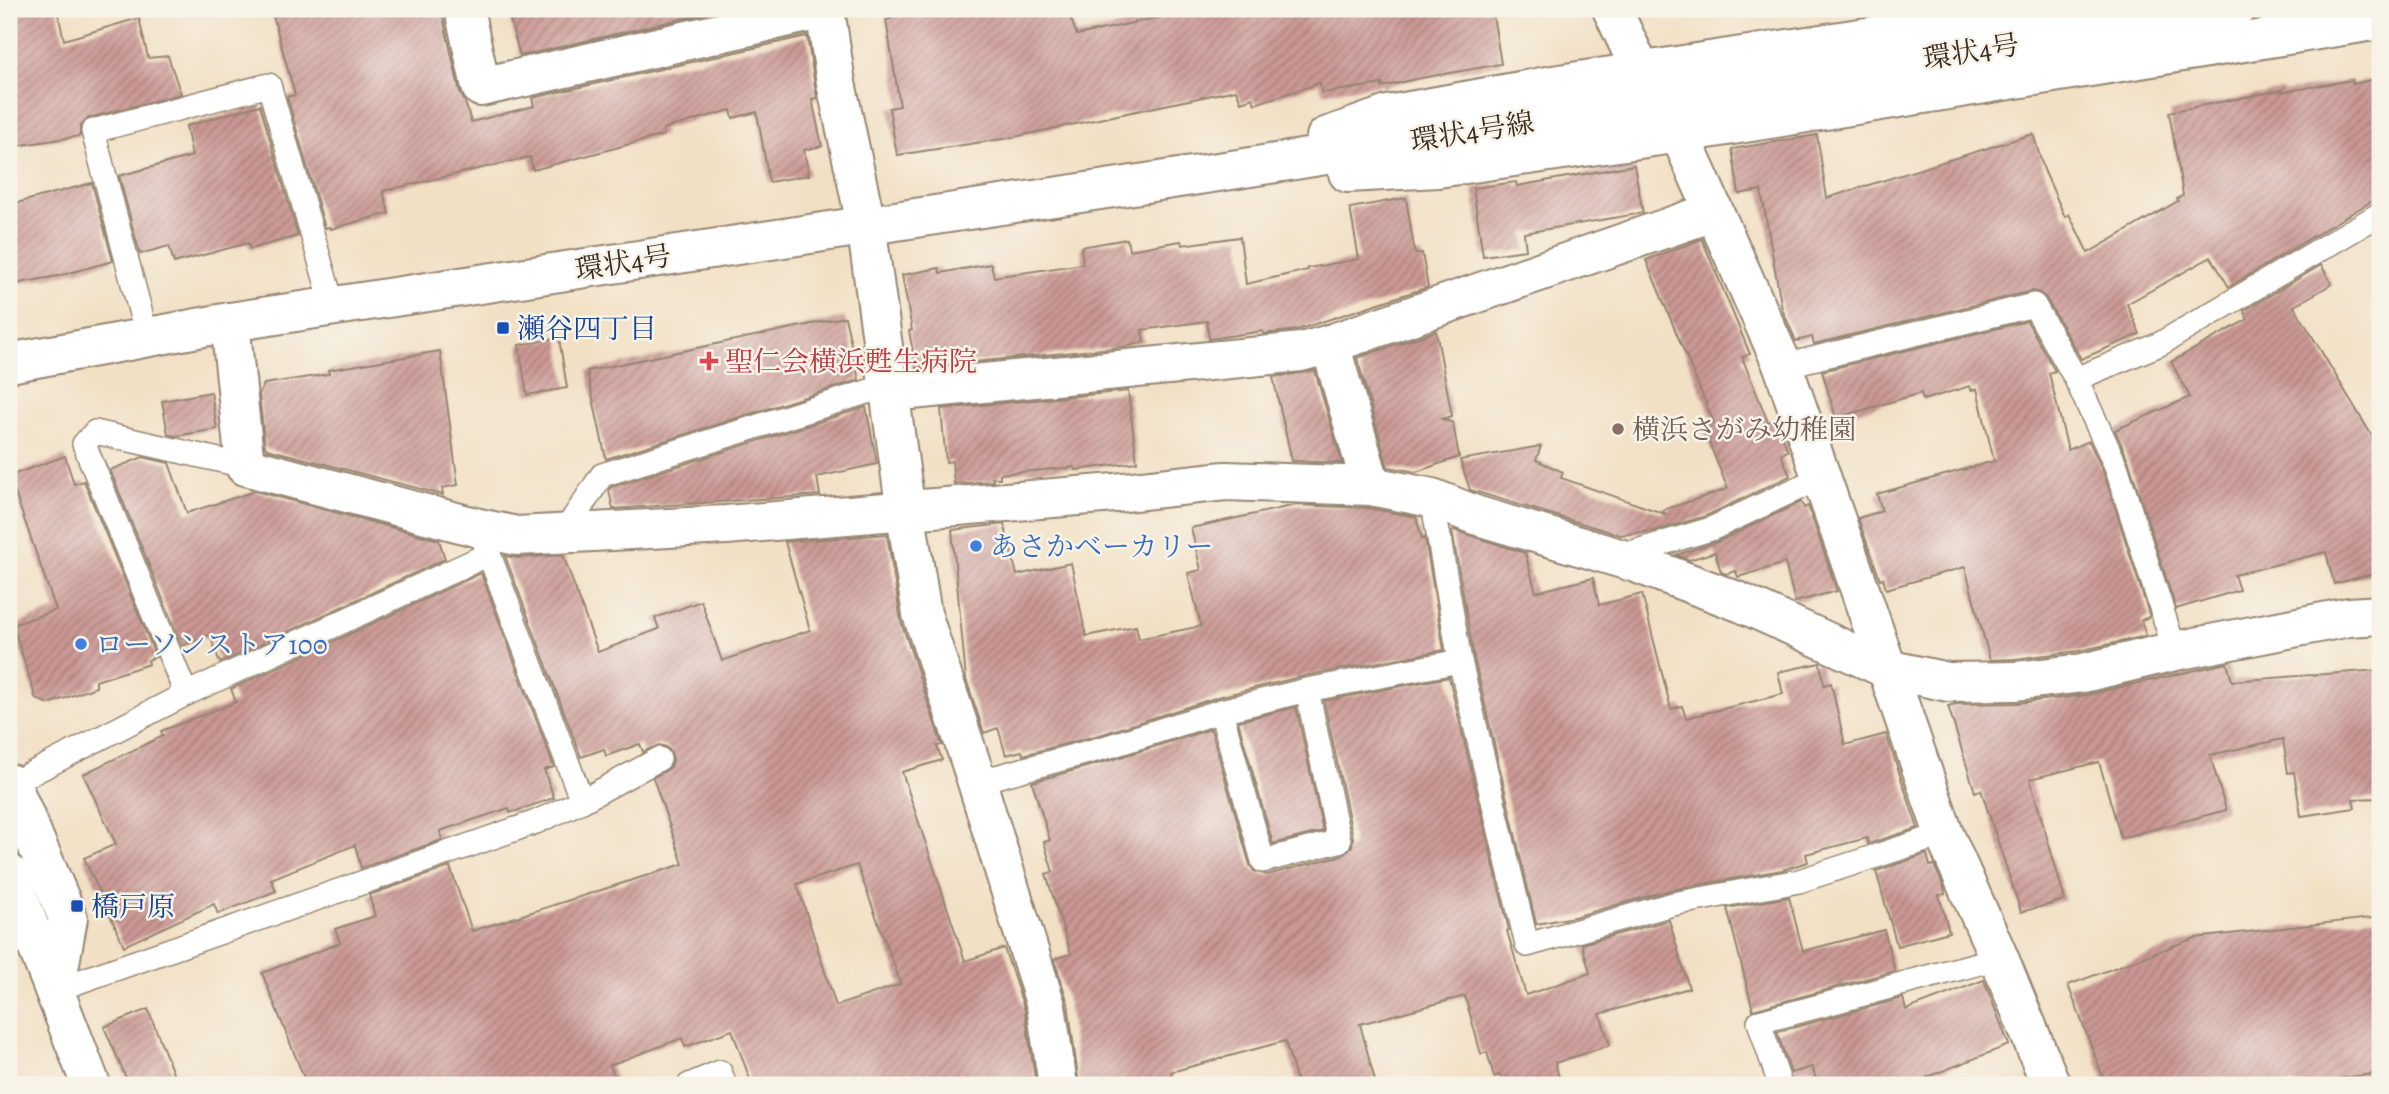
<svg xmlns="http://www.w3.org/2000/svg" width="2389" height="1094" viewBox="0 0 2389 1094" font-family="Alegreya,'Noto Serif JP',serif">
  <defs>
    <pattern id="building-hatch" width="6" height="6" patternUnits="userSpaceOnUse" patternTransform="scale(1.75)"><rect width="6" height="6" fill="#cb9895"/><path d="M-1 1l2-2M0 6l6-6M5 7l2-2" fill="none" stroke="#a67c79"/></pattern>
  </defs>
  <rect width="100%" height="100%" fill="#f7f3e8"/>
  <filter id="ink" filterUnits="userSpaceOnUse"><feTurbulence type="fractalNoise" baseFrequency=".0143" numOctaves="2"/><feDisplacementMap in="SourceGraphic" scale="14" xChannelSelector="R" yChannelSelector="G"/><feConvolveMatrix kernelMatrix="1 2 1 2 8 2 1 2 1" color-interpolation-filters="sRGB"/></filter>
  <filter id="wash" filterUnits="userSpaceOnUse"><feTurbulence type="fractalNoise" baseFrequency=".00686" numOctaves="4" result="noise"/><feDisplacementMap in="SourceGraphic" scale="28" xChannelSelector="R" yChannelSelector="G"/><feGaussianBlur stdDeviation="1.57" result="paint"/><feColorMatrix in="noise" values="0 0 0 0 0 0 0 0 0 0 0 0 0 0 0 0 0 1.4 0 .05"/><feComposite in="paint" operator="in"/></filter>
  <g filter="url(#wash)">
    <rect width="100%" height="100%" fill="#f2e0c5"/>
    <g id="blocks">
      <g fill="url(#building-hatch)" fill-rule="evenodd">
        <path d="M 9,9 L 57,9 L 64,40 L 139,18 L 148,58 L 168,56 L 181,94 L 89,118 L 80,127 L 80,136 L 9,147 Z"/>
        <path d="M 271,9 L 441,9 L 460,92 L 465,102 L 471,122 L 534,106 L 532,98 L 807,36 L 817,98 L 812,99 L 822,146 L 804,150 L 809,175 L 769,182 L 757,112 L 733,118 L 731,110 L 663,129 L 664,135 L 533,170 L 530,157 L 383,191 L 389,213 L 331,229 L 330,227 L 325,228 L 287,97 L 295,95 Z"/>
        <path d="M 507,9 L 725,9 L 520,56 Z"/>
        <path d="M 889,9 L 1067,9 L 1077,35 L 1197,9 L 1492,9 L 1501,64 L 1416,79 L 1382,87 L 1382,84 L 1322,93 L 1320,83 L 1255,104 L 1253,98 L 1241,102 L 1236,90 L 1009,138 L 897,155 L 889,108 L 900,106 L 886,20 L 891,19 Z"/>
        <path d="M 2380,78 L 2380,196 L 2229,287 L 2211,257 L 2127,304 L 2140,334 L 2081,359 L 2046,298 L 2040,293 L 2032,291 L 1814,344 L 1812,337 L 1796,341 L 1782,309 L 1761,190 L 1739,194 L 1732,149 L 1817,135 L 1827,198 L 2033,134 L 2044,170 L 2065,217 L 2069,214 L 2088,253 L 2178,201 L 2177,199 L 2183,195 L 2169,112 L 2282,90 L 2283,92 L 2352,80 L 2353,84 Z"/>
        <path d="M 260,105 L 298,236 L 250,249 L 248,243 L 174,263 L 169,246 L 140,254 L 119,176 L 192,156 L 186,126 Z"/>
        <path d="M 1634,165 L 1643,213 L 1524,233 L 1526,250 L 1483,256 L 1473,188 L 1516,182 L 1517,186 Z"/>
        <path d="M 92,183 L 113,261 L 58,276 L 9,285 L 9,205 Z"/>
        <path d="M 1406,198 L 1415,254 L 1422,253 L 1428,287 L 1297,330 L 1264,334 L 1263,331 L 1209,339 L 1207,321 L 1142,330 L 1144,342 L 1123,347 L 916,368 L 909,331 L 912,330 L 902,275 L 939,268 L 940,273 L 991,264 L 994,277 L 1083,264 L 1081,247 L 1127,239 L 1129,250 L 1181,241 L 1182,245 L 1240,237 L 1246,284 L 1308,270 L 1308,268 L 1359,259 L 1350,208 Z"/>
        <path d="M 1702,239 L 1750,354 L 1742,357 L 1768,422 L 1776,419 L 1788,451 L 1781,454 L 1790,476 L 1706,516 L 1658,530 L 1620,535 L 1470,490 L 1460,460 L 1541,446 L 1536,460 L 1563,472 L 1561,478 L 1665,514 L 1663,510 L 1728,489 L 1703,428 L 1714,423 L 1646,260 Z"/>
        <path d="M 2321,265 L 2332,284 L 2294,306 L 2372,436 L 2380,465 L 2380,572 L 2334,584 L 2326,552 L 2234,575 L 2239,590 L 2176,609 L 2129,462 L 2115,430 L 2190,397 L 2171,362 L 2248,319 L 2244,311 Z"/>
        <path d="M 845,317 L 859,380 L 606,459 L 587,371 Z"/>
        <path d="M 2027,321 L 2055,371 L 2049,373 L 2068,450 L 2089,441 L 2103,471 L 2150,617 L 2141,620 L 2146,636 L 2079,651 L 2015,659 L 1990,660 L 1965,567 L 1886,589 L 1883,578 L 1880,579 L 1858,518 L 1882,511 L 1877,494 L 1994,461 L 1977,389 L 1971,390 L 1970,386 L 1923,400 L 1921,393 L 1836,418 L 1822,371 Z"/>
        <path d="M 1436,331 L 1452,416 L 1442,419 L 1453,423 L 1459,457 L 1416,472 L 1388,467 L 1357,358 Z"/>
        <path d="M 559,338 L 567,388 L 527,395 L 519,345 Z"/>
        <path d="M 440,351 L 458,485 L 442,488 L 443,495 L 267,449 L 265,447 L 259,394 L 264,384 L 329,374 L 328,370 Z"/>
        <path d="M 1315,371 L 1342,463 L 1292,461 L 1273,377 Z"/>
        <path d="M 1128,391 L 1137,462 L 1075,470 L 1075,467 L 1000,474 L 1000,478 L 992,478 L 993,481 L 954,484 L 952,461 L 946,462 L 941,409 Z"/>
        <path d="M 211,392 L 217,429 L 176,436 L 168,434 L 162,401 Z"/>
        <path d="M 866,407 L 877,464 L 817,477 L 820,495 L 613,509 L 609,490 L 611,487 Z"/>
        <path d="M 65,456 L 74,484 L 84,481 L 156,657 L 148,660 L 149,664 L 96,681 L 96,687 L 49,704 L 36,699 L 13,625 L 56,610 L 9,476 Z"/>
        <path d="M 143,457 L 169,463 L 187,513 L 255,491 L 439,540 L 445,559 L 220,663 L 210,635 L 182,646 L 110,470 Z"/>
        <path d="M 1801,502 L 1804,508 L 1808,506 L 1837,591 L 1795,602 L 1785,563 L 1738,577 L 1736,571 L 1726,574 L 1721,572 L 1715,552 L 1689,560 L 1676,555 L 1717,542 Z"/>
        <path d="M 1296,505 L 1368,508 L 1416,517 L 1422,539 L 1425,538 L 1444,650 L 1304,676 L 1218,697 L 1103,734 L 1023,755 L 1022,751 L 1006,755 L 998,728 L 984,733 L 966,679 L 952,530 L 1004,524 L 1017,575 L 1071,563 L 1086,636 L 1136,626 L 1139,639 L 1201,626 L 1188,573 L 1201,570 L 1191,528 Z"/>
        <path d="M 1454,530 L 1525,553 L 1536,592 L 1593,578 L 1599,605 L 1642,594 L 1671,709 L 1682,706 L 1686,718 L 1783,694 L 1778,672 L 1820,663 L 1824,685 L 1831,683 L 1845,745 L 1886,734 L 1918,828 L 1868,844 L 1867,838 L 1806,854 L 1808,862 L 1782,870 L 1670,890 L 1574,917 L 1536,924 L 1474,658 L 1452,531 Z"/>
        <path d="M 887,534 L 901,621 L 942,745 L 937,746 L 942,760 L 902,772 L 965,961 L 1004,948 L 1025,1011 L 1036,1085 L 829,1085 L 827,1079 L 804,1085 L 752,1085 L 732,1030 L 685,1047 L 682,1038 L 610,1065 L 618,1085 L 307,1085 L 262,973 L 340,943 L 335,929 L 375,916 L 369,895 L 450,867 L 472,931 L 683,864 L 653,778 L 671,767 L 673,759 L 671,752 L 666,747 L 659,745 L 643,752 L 640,744 L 606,756 L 604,749 L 581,757 L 505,556 L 518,558 L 563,555 L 598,652 L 659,629 L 655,618 L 701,601 L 722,661 L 810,630 L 785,542 ZM 857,865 L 901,984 L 836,1006 L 797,884 Z"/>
        <path d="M 481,573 L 554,767 L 544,770 L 554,798 L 510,813 L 509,808 L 440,831 L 442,840 L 361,868 L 355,845 L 271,879 L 276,891 L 218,914 L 214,904 L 124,946 L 84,858 L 116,844 L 83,774 L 163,736 L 161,731 L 236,702 L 231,689 Z"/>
        <path d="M 2227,663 L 2232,681 L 2380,670 L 2380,798 L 2353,799 L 2355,808 L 2301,816 L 2294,772 L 2288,773 L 2283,739 L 2210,755 L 2226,810 L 2121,838 L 2099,762 L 2030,779 L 2065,900 L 2021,912 L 1981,790 L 1975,792 L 1948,706 L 1955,704 L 2018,703 L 2086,695 Z"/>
        <path d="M 1449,677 L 1509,930 L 1507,931 L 1526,995 L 1590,973 L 1582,944 L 1669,920 L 1689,988 L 1600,1014 L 1610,1045 L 1555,1063 L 1561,1085 L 1503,1085 L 1500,1075 L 1494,1077 L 1487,1052 L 1481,1054 L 1465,996 L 1360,1024 L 1376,1085 L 1298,1085 L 1285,1041 L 1171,1072 L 1174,1085 L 1079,1085 L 1068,1003 L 1054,959 L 1071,954 L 1046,874 L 1053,872 L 1044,842 L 1050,840 L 1032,782 L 1111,760 L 1211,729 L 1250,865 L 1254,871 L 1267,875 L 1343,855 L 1352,846 L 1353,838 L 1324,701 Z"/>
        <path d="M 1296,707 L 1323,831 L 1273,844 L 1238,721 Z"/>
        <path d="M 1927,854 L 1930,866 L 1934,865 L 1944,887 L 1945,894 L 1939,895 L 1949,932 L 1897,946 L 1876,871 Z"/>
        <path d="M 1789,897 L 1803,951 L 1884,930 L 1895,971 L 1753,1010 L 1727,908 Z"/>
        <path d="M 2380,917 L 2380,1073 L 2341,1078 L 2342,1085 L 2106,1085 L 2068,985 L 2195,938 Z"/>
        <path d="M 1984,980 L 2009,1045 L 1927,1077 L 1929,1085 L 1818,1085 L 1812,1067 L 1791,1073 L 1777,1032 L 1903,998 L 1906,1010 Z"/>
        <path d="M 148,1009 L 174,1076 L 152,1085 L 129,1085 L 104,1027 Z"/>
      </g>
    </g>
  </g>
  <g filter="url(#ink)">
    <use href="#blocks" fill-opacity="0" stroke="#968572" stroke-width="2"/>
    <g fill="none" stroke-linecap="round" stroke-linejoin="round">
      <g stroke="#968572" stroke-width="26">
        <g id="lane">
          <path d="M 147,337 L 93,131 L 269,85 L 333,306"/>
          <path d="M 1783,366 L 2034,305 L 2076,379 L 2116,466 L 2175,651"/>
          <path d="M 2076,379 L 2160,344 L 2380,214"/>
          <path d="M 1432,498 L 1460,661 L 1527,945 L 1673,904 L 1799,881 L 1944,834"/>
          <path d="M 563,534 L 602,475 L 873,390 L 891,392"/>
          <path d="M 484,541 L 582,801"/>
          <path d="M 1620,556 L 1711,529 L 1822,477"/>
          <path d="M 186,694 L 84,444 L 95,432 L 245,466"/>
          <path d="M 1221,711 L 1263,861 L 1339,841 L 1307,690"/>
          <path d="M 977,782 L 1107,747 L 1221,711 L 1307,690 L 1460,661"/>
          <path d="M 11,784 L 186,694 L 489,554"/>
          <path d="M 55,990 L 536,822 L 582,801 L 659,759"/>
          <path d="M 689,1085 L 720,1072 L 725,1085"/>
          <path d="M 1777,1085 L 1780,1085 L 1759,1022 L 1999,958"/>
        </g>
      </g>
      <g stroke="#968572" stroke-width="42">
        <g id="street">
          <path d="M 464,9 L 481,87 L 825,9"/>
          <path d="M 825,9 L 836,83 L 866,224 L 909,534 L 922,614 L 977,782 L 1046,1006 L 1058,1085"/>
          <path d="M 1612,9 L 1641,71"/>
          <path d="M 1679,133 L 1783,366 L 1944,834 L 1999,958 L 2051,1085"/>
          <path d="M 230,322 L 245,466 L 479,528 L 517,536 L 726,525 L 1115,493 L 1225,481 L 1371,486 L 1432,498 L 1475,515 L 1636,563 L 1742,603 L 1887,669 L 1948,682 L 2016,681 L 2083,673 L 2175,651 L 2349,617 L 2380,615"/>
          <path d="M 1330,344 L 1371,486"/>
          <path d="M 891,392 L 1301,352 L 1330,344 L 1713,212"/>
          <path d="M 9,785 L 11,784 L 68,918 L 55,990"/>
        </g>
      </g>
      <g stroke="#968572" stroke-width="42">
        <g id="primary">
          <path d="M 1326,137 L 1388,115 L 1553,85 L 2050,9"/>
          <path d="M 1348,173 L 1438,168 L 1708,129 L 2380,20"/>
          <path d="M 9,363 L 230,322 L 1238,169 L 2236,9"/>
          <path d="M 9,874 L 91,1085"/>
        </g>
      </g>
      <use href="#lane" stroke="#fff" stroke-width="23"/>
      <use href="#street" stroke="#fff" stroke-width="38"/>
      <use href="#primary" stroke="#fff" stroke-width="38"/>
    </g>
  </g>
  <g fill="#1a4fb4" stroke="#f7f3e8" stroke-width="2.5">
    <rect x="496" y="321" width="14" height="14" rx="3.5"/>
    <rect x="70" y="899" width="14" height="14" rx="3.5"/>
  </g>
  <path fill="#e0444e" stroke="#f7f3e8" stroke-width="2.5" d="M705.5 350.5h7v7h7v7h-7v7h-7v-7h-7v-7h7z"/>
  <circle fill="#8d6e63" stroke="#f7f3e8" stroke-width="2.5" cx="1618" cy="429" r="7"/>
  <g fill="#3f7fe0" stroke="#f7f3e8" stroke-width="2.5">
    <circle cx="976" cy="546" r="7"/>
    <circle cx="81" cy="644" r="7"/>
  </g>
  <g text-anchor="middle" stroke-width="5" stroke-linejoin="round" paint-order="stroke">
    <g font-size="28" fill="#3b2a1e" stroke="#f7f3e8">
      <text transform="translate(1971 51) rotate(-9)" y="10">環状4号</text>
      <text transform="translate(1472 131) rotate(-9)" y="10">環状4号線</text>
      <text transform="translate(623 262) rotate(-9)" y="10">環状4号</text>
    </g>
    <g font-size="28" fill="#164399" stroke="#f7f3e8" text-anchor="start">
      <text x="517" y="338">瀬谷四丁目</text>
      <text x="91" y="916">橋戸原</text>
    </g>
    <g font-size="28" fill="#be3a42" stroke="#f7f3e8" text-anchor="start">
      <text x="725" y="371">聖仁会横浜甦生病院</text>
    </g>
    <g font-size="28" fill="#785e54" stroke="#f7f3e8" text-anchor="start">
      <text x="1632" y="439">横浜さがみ幼稚園</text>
    </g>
    <g font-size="28" fill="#366cbe" stroke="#f7f3e8" text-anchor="start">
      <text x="990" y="556">あさかベーカリー</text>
      <text x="95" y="654">ローソンストア100</text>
    </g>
  </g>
  <rect width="2389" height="1094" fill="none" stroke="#f7f3e8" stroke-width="35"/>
</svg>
